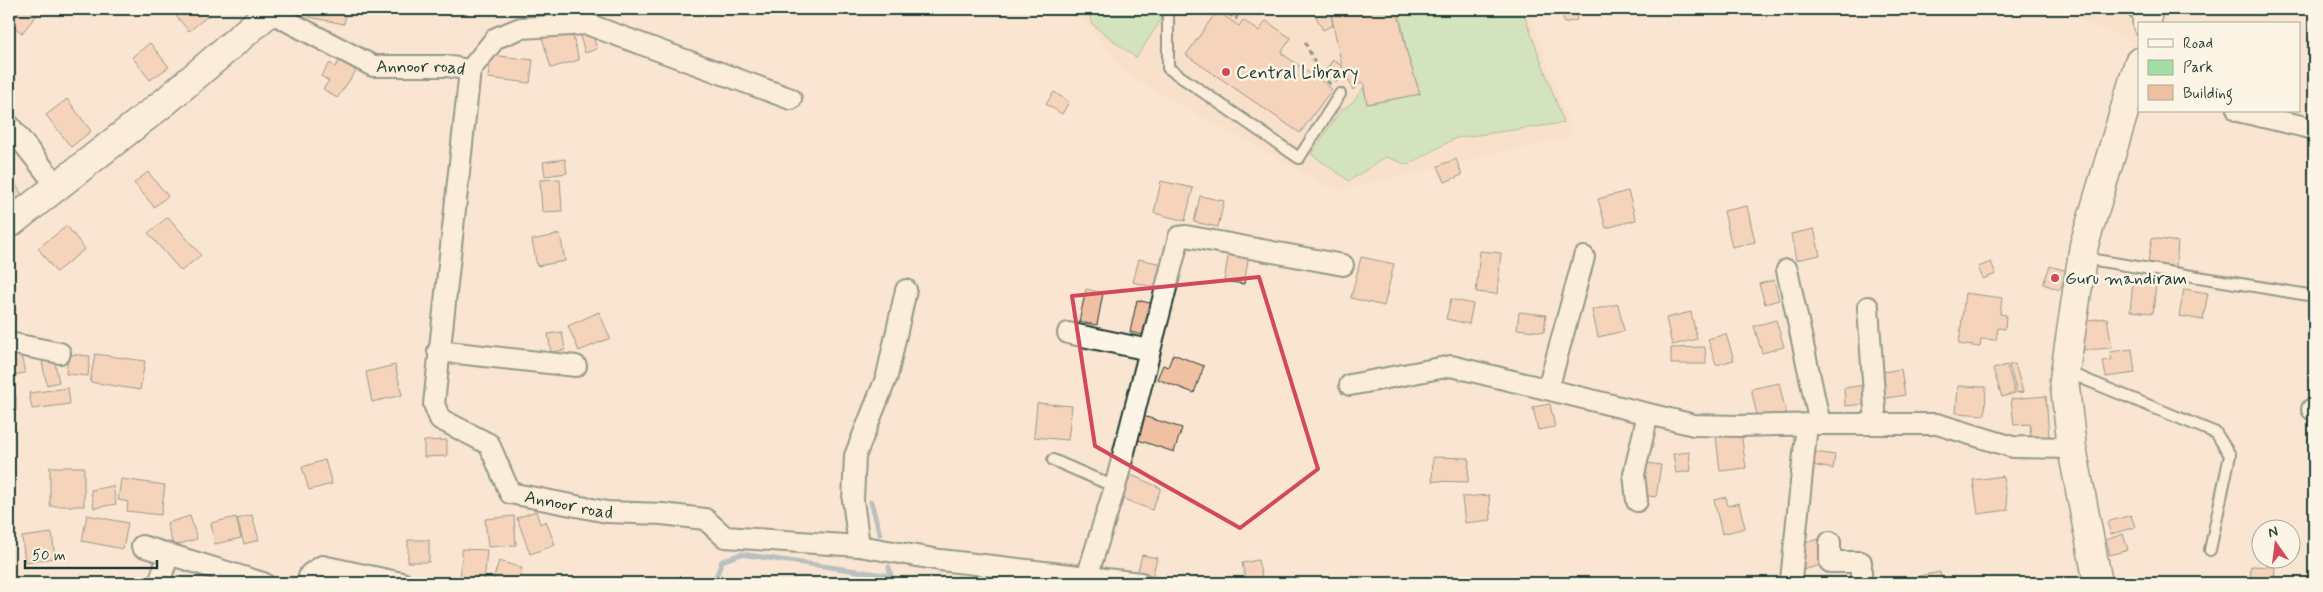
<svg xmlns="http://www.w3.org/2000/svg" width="2323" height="592" viewBox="0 0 2323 592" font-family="Mynerve,sans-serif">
  <rect width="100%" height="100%" fill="#f9e5d1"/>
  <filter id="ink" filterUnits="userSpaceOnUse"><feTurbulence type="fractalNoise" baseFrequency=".02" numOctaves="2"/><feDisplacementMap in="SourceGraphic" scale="10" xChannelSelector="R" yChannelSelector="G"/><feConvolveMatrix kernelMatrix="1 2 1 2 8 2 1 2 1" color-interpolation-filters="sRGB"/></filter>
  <g filter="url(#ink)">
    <g fill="#f7dac3">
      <path d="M 1077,9 L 1528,9 L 1573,136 L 1336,191 L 1125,74 Z"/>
      <path d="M 2054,9 L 2134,9 L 2136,43 Z"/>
    </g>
    <g fill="#a3dfa5" stroke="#618e6c">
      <path d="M 1087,9 L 1155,9 L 1161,20 L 1136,58 L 1093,25 Z"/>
      <path d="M 1399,9 L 1522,9 L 1564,123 L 1456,138 L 1408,165 L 1386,157 L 1349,181 L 1311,154 L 1340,111 L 1353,102 L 1363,88 L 1368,104 L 1420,94 L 1407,53 Z"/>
    </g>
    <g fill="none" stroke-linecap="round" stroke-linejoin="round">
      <g stroke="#6a92a9" stroke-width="5">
        <path d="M 871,502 L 880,534"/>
        <path d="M 714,583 L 722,561 L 741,554 L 891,576 L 889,567"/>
      </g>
    </g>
    <g fill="#f1bfa1" stroke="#1f3d34">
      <path d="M 21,9 L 35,9 L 39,12 L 22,33 L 9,23 Z"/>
      <path d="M 170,9 L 201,9 L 208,16 L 189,31 Z"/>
      <path d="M 311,9 L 347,9 L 344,24 L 309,17 Z"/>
      <path d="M 1312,9 L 1330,9 L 1333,25 L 1323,30 Z"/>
      <path d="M 1330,9 L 1397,9 L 1407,53 L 1420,94 L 1367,104 L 1363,81 L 1353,90 L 1345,71 L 1337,82 L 1324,73 L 1333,60 L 1342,66 Z"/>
      <path d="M 1561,9 L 1574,9 L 1577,20 L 1564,23 Z"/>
      <path d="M 1217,11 L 1239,26 L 1243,20 L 1259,31 L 1266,21 L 1291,38 L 1281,53 L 1332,89 L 1300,133 L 1186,55 Z"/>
      <path d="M 571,29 L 579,60 L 551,68 L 542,37 Z"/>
      <path d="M 591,30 L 597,49 L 585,53 L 579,33 Z"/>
      <path d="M 150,43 L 169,67 L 150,80 L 132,57 Z"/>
      <path d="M 491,55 L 533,60 L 530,83 L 488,78 Z"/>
      <path d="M 340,60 L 356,71 L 337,98 L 323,89 L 329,81 L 321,76 L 330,63 L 335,67 Z"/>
      <path d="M 1333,60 L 1342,66 L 1345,71 L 1337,82 L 1324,73 Z"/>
      <path d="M 1054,92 L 1069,102 L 1062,114 L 1046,104 Z"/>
      <path d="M 67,99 L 91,131 L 71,147 L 46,115 Z"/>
      <path d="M 565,159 L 567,173 L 545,176 L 543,162 Z"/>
      <path d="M 1456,159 L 1462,175 L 1445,182 L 1438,166 Z"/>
      <path d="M 148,172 L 168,196 L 154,207 L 134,183 Z"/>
      <path d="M 9,173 L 22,195 L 9,203 Z"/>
      <path d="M 560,179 L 562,211 L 542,212 L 540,180 Z"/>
      <path d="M 1161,181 L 1193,188 L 1185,221 L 1154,213 Z"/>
      <path d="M 1628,191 L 1636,220 L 1606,228 L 1598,199 Z"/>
      <path d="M 1200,196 L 1224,201 L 1218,227 L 1194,222 Z"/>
      <path d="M 1747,206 L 1755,242 L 1732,247 L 1724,211 Z"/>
      <path d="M 168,217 L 201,255 L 181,271 L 148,233 Z"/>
      <path d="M 67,226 L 85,249 L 56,272 L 38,248 Z"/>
      <path d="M 1814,229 L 1820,255 L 1796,260 L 1791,234 Z"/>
      <path d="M 560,234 L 565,261 L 537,266 L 532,240 Z"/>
      <path d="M 2152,238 L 2178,242 L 2176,267 L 2148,262 Z"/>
      <path d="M 1229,251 L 1249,254 L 1244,284 L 1224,281 Z"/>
      <path d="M 1480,251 L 1501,253 L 1497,294 L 1476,292 Z"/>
      <path d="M 1361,257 L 1394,264 L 1384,306 L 1351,298 Z"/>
      <path d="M 1139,259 L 1162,264 L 1156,288 L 1133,282 Z"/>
      <path d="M 1991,262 L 1996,274 L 1983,279 L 1978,267 Z"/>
      <path d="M 2050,266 L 2067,271 L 2060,290 L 2043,284 Z"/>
      <path d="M 1774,280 L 1779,300 L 1765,304 L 1759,284 Z"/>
      <path d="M 2133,282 L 2156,284 L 2153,313 L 2130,311 Z"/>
      <path d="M 1086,289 L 1103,293 L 1097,325 L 1079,322 Z"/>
      <path d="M 2184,289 L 2208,293 L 2203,320 L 2179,316 Z"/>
      <path d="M 1965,293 L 2002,298 L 2000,314 L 2006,315 L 2005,329 L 1998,328 L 1996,340 L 1981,339 L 1980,347 L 1959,344 Z"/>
      <path d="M 9,297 L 16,302 L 9,312 Z"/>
      <path d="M 1451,299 L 1473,304 L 1469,324 L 1446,319 Z"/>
      <path d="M 1137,300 L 1154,304 L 1147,336 L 1130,332 Z"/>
      <path d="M 1618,304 L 1624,331 L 1598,337 L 1592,310 Z"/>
      <path d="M 599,312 L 610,338 L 579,351 L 568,326 Z"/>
      <path d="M 1519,312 L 1546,315 L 1544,332 L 1517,329 Z"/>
      <path d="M 1691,312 L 1697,339 L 1672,345 L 1666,318 Z"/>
      <path d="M 2107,318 L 2112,348 L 2082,350 L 2078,321 Z"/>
      <path d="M 1776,320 L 1784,347 L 1762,353 L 1754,326 Z"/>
      <path d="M 562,332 L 565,350 L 551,352 L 548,334 Z"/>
      <path d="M 1726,334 L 1734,360 L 1716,365 L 1708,339 Z"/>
      <path d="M 1705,347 L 1706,364 L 1671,364 L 1671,348 Z"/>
      <path d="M 2132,349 L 2135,373 L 2106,377 L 2103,361 L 2112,360 L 2110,352 Z"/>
      <path d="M 20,350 L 25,373 L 9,376 L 9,353 Z"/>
      <path d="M 68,354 L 90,356 L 88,376 L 66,374 Z"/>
      <path d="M 95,354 L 145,361 L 140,390 L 90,382 Z"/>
      <path d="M 1173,354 L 1204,366 L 1194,393 L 1157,379 L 1163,365 L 1168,367 Z"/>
      <path d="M 54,359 L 59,382 L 47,385 L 42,362 Z"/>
      <path d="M 2015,364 L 2023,392 L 2017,393 L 2009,365 Z"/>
      <path d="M 395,365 L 402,395 L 372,402 L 366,372 Z"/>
      <path d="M 2007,365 L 2015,393 L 2002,397 L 1993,369 Z"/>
      <path d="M 1901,369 L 1905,395 L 1882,399 L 1877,373 Z"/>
      <path d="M 1779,383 L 1786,413 L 1758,419 L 1751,389 Z"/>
      <path d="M 1865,385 L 1867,404 L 1845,406 L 1844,388 Z"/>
      <path d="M 1958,386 L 1986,387 L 1985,415 L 1956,413 Z"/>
      <path d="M 68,388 L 70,404 L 32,409 L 29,393 Z"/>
      <rect x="9" y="396" width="7" height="14"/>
      <path d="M 2046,396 L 2049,437 L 2031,439 L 2030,424 L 2014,425 L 2011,399 Z"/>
      <path d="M 1037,403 L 1072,406 L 1068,440 L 1034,437 Z"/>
      <path d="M 1550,404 L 1555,427 L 1538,430 L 1533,407 Z"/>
      <path d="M 1143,416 L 1182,428 L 1174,452 L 1135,439 Z"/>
      <path d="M 1741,433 L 1746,468 L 1720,471 L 1716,436 Z"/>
      <path d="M 447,440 L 447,456 L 424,457 L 424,441 Z"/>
      <path d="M 1689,452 L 1691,471 L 1676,473 L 1673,454 Z"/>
      <path d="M 1814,452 L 1835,455 L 1833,469 L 1812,465 Z"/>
      <path d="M 1433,457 L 1469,458 L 1468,482 L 1432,481 Z"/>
      <path d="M 325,460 L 332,484 L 309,490 L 302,467 Z"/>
      <path d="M 1646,463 L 1661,465 L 1656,497 L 1641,495 Z"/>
      <rect x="50" y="467" width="34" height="39"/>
      <path d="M 1131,475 L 1161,488 L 1152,510 L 1121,498 Z"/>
      <path d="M 2003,476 L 2008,510 L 1978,514 L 1973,480 Z"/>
      <path d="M 121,479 L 165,485 L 161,515 L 127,511 L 128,502 L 118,500 Z"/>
      <path d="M 113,486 L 116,504 L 94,508 L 91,490 Z"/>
      <path d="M 1489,495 L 1491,520 L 1465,523 L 1462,497 Z"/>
      <path d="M 1726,497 L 1728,506 L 1739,503 L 1745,528 L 1722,534 L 1714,500 Z"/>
      <path d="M 536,511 L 540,524 L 546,521 L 555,545 L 530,554 L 517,518 Z"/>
      <path d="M 87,515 L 128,523 L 123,549 L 82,541 Z"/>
      <path d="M 252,515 L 259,540 L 244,544 L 237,519 Z"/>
      <path d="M 2131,515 L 2135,527 L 2111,534 L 2107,522 Z"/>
      <path d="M 190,516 L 197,539 L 173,546 L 167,523 Z"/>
      <path d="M 514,516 L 516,545 L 488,547 L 485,519 Z"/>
      <path d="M 236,517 L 241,538 L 215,544 L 211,523 Z"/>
      <path d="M 52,533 L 55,558 L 25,562 L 22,537 Z"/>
      <path d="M 2123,534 L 2128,550 L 2110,555 L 2106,540 Z"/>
      <path d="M 1819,539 L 1825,564 L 1802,570 L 1796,545 Z"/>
      <rect x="408" y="540" width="21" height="22"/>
      <path d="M 462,549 L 487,550 L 484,583 L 460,583 Z"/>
      <path d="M 1142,555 L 1157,558 L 1152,578 L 1137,575 Z"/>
      <path d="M 1258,560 L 1263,582 L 1246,583 L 1242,563 Z"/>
      <path d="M 499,561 L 522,568 L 517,583 L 492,583 Z"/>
      <path d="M 2251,566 L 2275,567 L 2274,583 L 2250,583 Z"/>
      <path d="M 1940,572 L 1942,583 L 1920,583 L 1919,576 Z"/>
    </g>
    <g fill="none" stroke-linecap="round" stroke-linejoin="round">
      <g stroke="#1f3d34" stroke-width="14">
        <g id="lane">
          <path d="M 1168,9 L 1168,68 L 1299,158 L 1340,94"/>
          <path d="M 2127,9 L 2144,16"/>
          <path d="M 2083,258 L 2314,296"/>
          <path d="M 2067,372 L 2216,433 L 2230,455 L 2210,550"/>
          <path d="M 1053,460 L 1115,487"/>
        </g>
      </g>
      <g stroke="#1f3d34" stroke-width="24">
        <g id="street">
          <path id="s1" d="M 270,12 L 373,66 L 446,66 L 470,70 L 434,404 L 440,419 L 489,444 L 510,493 L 607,512 L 662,514 L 705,519 L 725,537 L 859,546 L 940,560 L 1141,583"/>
          <path d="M 470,70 L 496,38 L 521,28 L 587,24 L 791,99"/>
          <path d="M 2238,111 L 2314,129"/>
          <path d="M 9,125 L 57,186"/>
          <path d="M 1787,270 L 1820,424"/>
          <path d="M 1868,307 L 1876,424"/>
          <path d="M 1068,333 L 1149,350"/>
          <path d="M 9,343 L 60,353"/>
          <path d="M 438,351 L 576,366"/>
          <path d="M 1350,385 L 1451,366 L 1694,425 L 1739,426 L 1820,424 L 1937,424 L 2013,447 L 2072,448"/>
          <path d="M 1548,389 L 1584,257"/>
          <path d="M 2312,409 L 2314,410"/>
          <path d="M 1637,501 L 1634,474 L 1648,414"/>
          <path d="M 1830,542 L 1830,562 L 1861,562 L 1861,583"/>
          <path d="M 142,546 L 263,583"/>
          <path d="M 859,546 L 853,500 L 855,456 L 887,376 L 906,290"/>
          <path d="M 1087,577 L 1115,487 L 1179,237 L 1186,236 L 1343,265"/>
          <path d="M 1791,580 L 1807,424"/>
          <path d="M 159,583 L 169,554"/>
          <path d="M 307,583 L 310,574 L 322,566 L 402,583"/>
        </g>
      </g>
      <g stroke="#1f3d34" stroke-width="31">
        <g id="secondary">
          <path d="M 2147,9 L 2147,24"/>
          <path d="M 2098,583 L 2072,448 L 2064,379 L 2084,245 L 2139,62"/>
        </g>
      </g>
      <g stroke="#1f3d34" stroke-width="31">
        <path id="primary" d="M 9,224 L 166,101 L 273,9"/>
      </g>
      <g stroke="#1f3d34" stroke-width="3" stroke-dasharray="5 4" stroke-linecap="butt">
        <path d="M 1221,9 L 1236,19 L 1239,9"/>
        <path d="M 1305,42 L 1320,74 L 1331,85"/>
      </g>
      <use href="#lane" stroke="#fcf5e5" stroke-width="10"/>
      <use href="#street" stroke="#fcf5e5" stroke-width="20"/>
      <use href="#secondary" stroke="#fcf5e5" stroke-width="28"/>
      <use href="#primary" stroke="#fcf5e5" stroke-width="28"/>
    </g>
  </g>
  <path d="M0 0H2323V592H0ZM 1259,277 L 1318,469 L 1240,528 L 1095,446 L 1072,296 Z" fill="#f9e5d1" fill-opacity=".55" fill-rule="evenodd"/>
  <path fill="none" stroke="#d1495b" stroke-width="4" stroke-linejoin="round" d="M 1259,277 L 1318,469 L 1240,528 L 1095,446 L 1072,296 Z"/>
  <g fill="#d1495b" stroke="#fcf5e5" stroke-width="2">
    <circle cx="1226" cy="72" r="5"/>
    <circle cx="2055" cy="278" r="5"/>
  </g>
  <g text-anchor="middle" stroke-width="5" stroke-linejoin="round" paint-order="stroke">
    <g font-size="18" fill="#1f3d34" stroke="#fcf5e5">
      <text dy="6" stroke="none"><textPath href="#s1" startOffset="164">Annoor road</textPath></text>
      <text dy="6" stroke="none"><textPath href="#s1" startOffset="734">Annoor road</textPath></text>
    </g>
    <g font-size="18" fill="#1f3d34" stroke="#fcf5e5" text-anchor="start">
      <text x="1236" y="78">Central Library</text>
      <text x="2065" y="284">Guru mandiram</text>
    </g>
  </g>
  <rect width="2323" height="592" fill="none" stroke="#fcf5e5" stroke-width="30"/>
  <rect x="15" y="15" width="2293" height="562" fill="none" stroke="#1f3d34" stroke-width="2" filter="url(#ink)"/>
  <rect x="2138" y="22" width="162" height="90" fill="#fcf5e5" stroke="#a4ab9e"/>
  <rect x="2148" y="39" width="25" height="8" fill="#fcf5e5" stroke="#a4ab9e"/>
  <text x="2183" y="48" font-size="15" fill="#1f3d34">Road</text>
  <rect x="2148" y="60" width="25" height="15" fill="#a3dfa5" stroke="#a4ab9e"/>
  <text x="2183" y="72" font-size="15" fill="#1f3d34">Park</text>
  <rect x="2148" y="85" width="25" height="15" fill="#f1bfa1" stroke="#a4ab9e"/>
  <text x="2183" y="98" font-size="15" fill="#1f3d34">Building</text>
  <g transform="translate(2276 544) rotate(346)"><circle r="24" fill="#fcf5e5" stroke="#a4ab9e"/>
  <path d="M0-4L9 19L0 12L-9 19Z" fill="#d1495b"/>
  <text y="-8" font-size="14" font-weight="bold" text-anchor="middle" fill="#1f3d34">N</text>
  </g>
  <path d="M25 560v8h132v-8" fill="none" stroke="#1f3d34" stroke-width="2.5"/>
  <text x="32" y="560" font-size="15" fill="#1f3d34" stroke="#fcf5e5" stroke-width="4" paint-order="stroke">50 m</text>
</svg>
